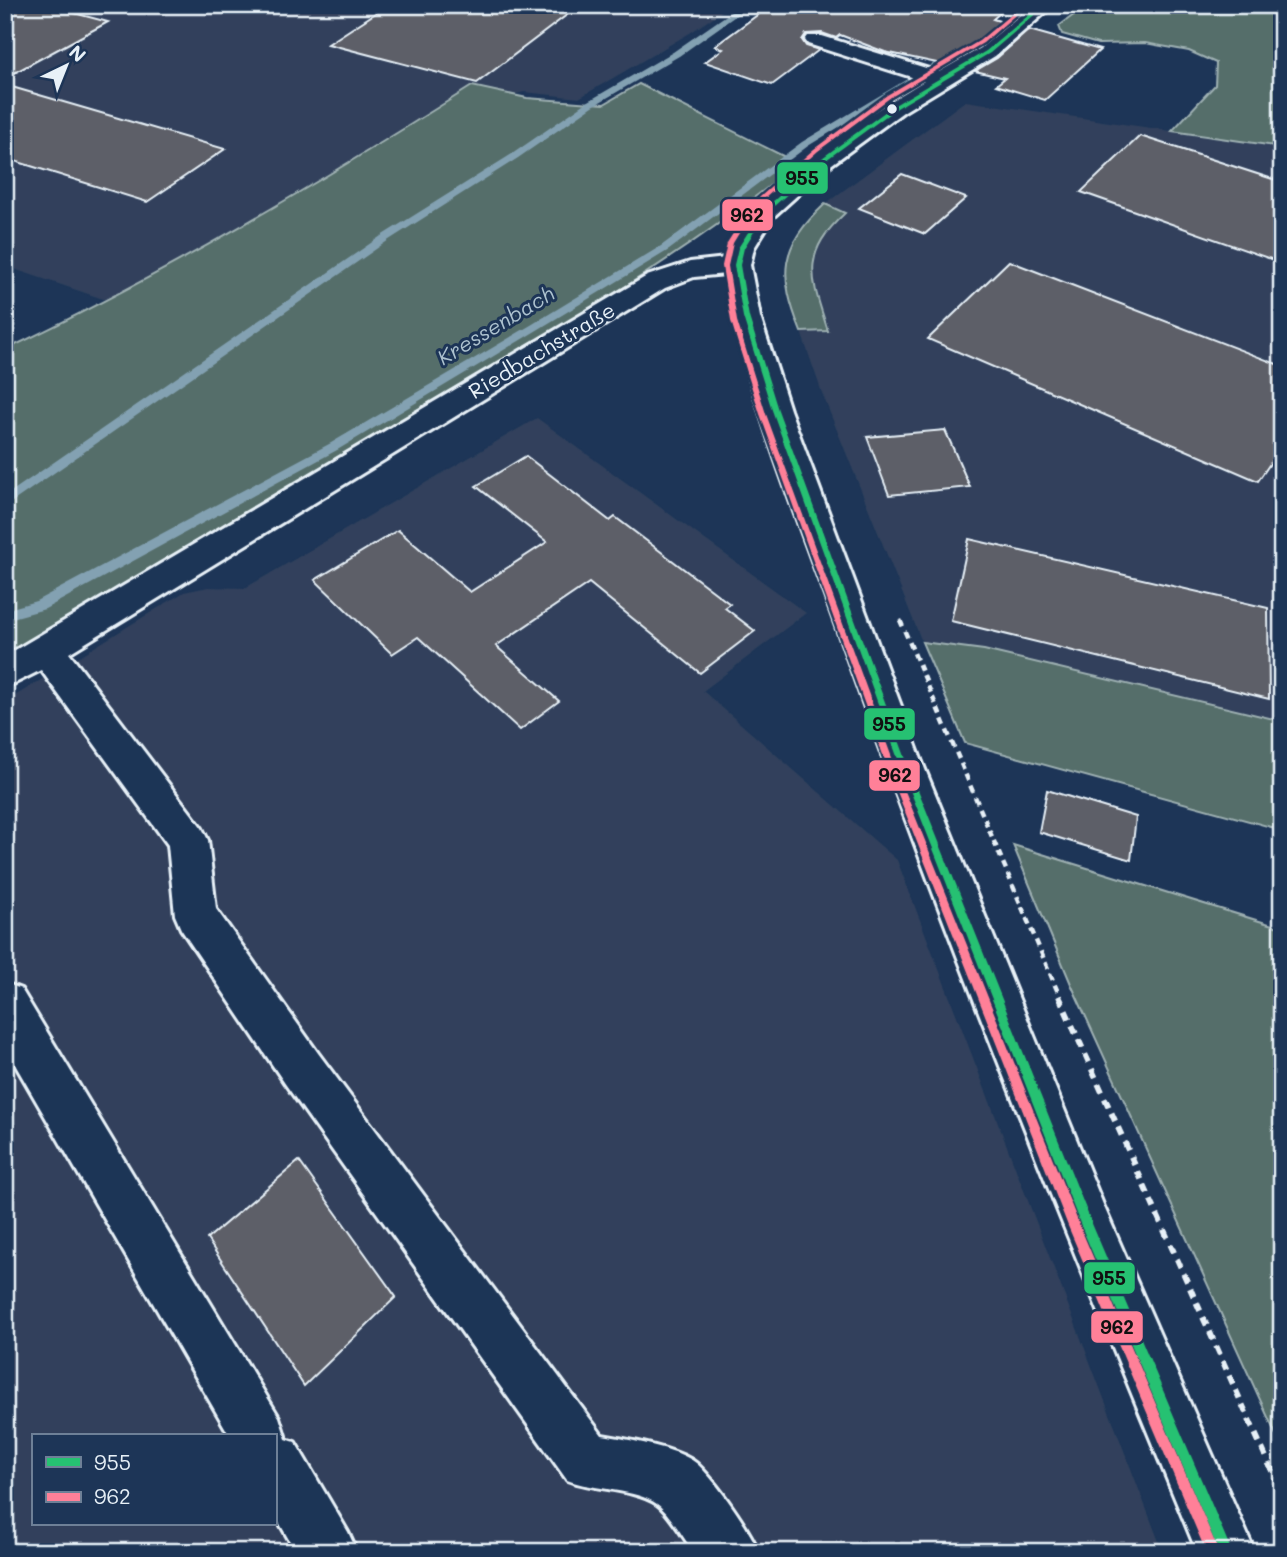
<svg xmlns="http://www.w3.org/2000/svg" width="1287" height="1557" viewBox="0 0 1287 1557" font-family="Mali,sans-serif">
  <rect width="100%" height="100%" fill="#1d3557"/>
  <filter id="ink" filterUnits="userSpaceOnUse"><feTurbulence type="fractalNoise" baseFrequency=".0143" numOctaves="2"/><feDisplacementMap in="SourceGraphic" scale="14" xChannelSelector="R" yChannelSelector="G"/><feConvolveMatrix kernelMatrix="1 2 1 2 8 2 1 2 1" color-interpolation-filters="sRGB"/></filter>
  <g filter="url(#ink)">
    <g fill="#30415c" fill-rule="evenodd">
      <path d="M 5,5 L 86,6 L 731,5 L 690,33 L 579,98 L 524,92 L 510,96 L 472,86 L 266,214 L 109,301 L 5,266 Z"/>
      <path d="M 965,101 L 1282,147 L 1282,721 L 984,650 L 922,642 L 822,393 L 801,332 L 827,330 L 811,267 L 823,234 L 845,213 L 825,204 Z"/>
      <path d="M 537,418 L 806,613 L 703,691 L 897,860 L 1163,1552 L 5,1552 L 5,702 L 184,592 L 208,587 L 245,588 ZM 33,1436 L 275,1436 L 275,1524 L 33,1524 Z"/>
    </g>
    <g fill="#556e6b" stroke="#9eb0b2" stroke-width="2">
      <path d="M 1087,5 L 1282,5 L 1282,147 L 1172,131 L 1215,85 L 1216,63 L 1189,51 L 1145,43 L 1098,44 L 1062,34 L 1059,26 Z"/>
      <path d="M 639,84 L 785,157 L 786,173 C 685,253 575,319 465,385 C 313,477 158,565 5,656 L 5,350 C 168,273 320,182 472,86 L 527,98 L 604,104 Z"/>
      <path d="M 825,204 L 845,213 C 800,255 811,277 828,331 L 801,332 C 778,274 779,247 825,204 Z"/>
      <path d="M 922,642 L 984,650 L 1282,721 L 1282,830 L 965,743 Z"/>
      <path d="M 1013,845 L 1282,928 L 1282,1448 L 1071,984 Z"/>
    </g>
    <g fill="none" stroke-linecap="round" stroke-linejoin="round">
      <g fill="#83a1b2" fill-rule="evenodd">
        <path d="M 741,5 L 748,7 L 679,56 L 593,106 L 518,158 L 389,240 L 5,507 L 5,496 L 381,236 L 512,154 L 587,102 L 673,52 Z"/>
        <path d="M 954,51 L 961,53 L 808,146 L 669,250 L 539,329 L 339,449 L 45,609 L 5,620 L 5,610 L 36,601 L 331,443 L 531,325 L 661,246 L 802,142 Z"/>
      </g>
    </g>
    <g fill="#5d5e67" stroke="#e8f1f8" stroke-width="2">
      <path d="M 5,5 L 44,5 L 108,22 L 5,78 Z"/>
      <path d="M 388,5 L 580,5 L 477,83 L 328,44 Z"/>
      <path d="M 771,5 L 1009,5 L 993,19 L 1006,23 L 979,46 L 946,65 L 885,52 L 840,35 L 836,38 L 822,33 L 806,34 L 802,40 L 806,46 L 819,50 L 772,85 L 705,62 L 723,49 L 715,46 Z"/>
      <path d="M 1029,30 L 1100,50 L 1045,100 L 996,85 L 1005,78 L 975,71 L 997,58 Z"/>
      <path d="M 5,85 L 225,149 L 147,202 L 5,158 Z"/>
      <path d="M 1140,136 L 1282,182 L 1282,263 L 1081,192 Z"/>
      <path d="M 902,174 L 966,198 L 925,234 L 859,208 Z"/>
      <path d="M 1009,261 L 1282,366 L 1282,446 L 1258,481 L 928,339 Z"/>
      <path d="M 945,430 L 970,487 L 889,495 L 867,437 Z"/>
      <path d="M 526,456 L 610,521 L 615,517 L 730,604 L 725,608 L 755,631 L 700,673 L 589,583 L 496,646 L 559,701 L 520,730 L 418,637 L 392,654 L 315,580 L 398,530 L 470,592 L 547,542 L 476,486 Z"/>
      <path d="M 969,539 L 1268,608 L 1269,699 L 951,621 Z"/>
      <path d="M 1047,790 L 1136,817 L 1131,860 L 1039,832 Z"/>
      <path d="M 299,1161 L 396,1297 L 304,1386 L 207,1239 Z"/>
    </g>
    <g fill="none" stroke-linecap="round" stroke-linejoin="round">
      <g stroke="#e8f1f8" stroke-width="6">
        <g id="minor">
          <path d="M 1032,5 L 1054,5 L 995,56 L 903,112 L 832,164 L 773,217 L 754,248 L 750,265 L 760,317 L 790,410 L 922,762 L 1104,1207 L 1255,1552 L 1197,1552 C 1074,1254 952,956 845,652 C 803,531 746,400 726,274 L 694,277 L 665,288 L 69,653 L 202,828 L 208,840 L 216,909 L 318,1053 L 602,1435 C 626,1439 678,1448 696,1463 C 716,1481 748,1527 759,1552 L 694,1552 C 684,1539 669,1512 657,1504 C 636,1489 593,1490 567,1480 L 286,1085 L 181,929 L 175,915 L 168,845 L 41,670 L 5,688 L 5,656 L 647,276 L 690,262 L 726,258 C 742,194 868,114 924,81 L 808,44 L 805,40 L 808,36 L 822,36 L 939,72 L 981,48 Z"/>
          <path d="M 5,983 L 21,989 L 279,1417 L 286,1439 L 295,1442 L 348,1532 L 357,1552 L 296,1552 L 275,1515 L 275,1436 L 230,1436 L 5,1047 Z"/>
        </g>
      </g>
      <path stroke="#e8f1f8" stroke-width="4.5" stroke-dasharray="7 5" stroke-linecap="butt" d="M 900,620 L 1060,997"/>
      <path stroke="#e8f1f8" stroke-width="6" stroke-dasharray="9 7" stroke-linecap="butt" d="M 1059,996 L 1282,1493"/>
      <use href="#minor" fill="#1d3557" fill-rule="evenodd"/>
      <g stroke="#1d3557" stroke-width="5">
        <path id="bus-1" d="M 1041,5 L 1046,5 L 990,53 L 897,108 L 826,160 L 765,214 L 744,248 L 740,265 L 749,317 L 778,410 L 907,762 L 1090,1219 L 1232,1552 L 1219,1552 L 1079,1221 L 899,762 L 772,410 L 743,317 L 734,265 L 738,248 L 761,212 L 822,158 L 893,106 L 986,51 Z"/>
      </g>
      <g stroke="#1d3557" stroke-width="5">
        <path id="bus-2" d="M 1022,5 L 1027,5 L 983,43 L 891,97 L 818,151 L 755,207 L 733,243 L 728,266 L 737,321 L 766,414 L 895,766 L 1079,1224 L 1219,1552 L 1206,1552 L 1068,1226 L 887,766 L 760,414 L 731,321 L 722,266 L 727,243 L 751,205 L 814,149 L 887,95 L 979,41 Z"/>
      </g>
      <use href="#bus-1" fill="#26c172" fill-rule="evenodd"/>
      <use href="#bus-2" fill="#ff8098" fill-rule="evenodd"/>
    </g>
  </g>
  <circle fill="#e8f1f8" stroke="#1d3557" stroke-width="2.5" cx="892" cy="109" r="6"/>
  <g text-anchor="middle" stroke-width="6" stroke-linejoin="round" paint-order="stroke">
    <g font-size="21" font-style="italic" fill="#adc2cf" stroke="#1d3557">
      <text transform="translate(496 326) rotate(-31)" y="7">Kressenbach</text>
    </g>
    <g font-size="21" fill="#e8f1f8" stroke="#1d3557">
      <text transform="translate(542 351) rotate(-31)" y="7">Riedbachstraße</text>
    </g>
  </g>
  <g stroke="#1d3557" stroke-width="2.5">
    <rect x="776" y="161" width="53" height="34" rx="7" fill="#26c172"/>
    <rect x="721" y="198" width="53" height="34" rx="7" fill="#ff8098"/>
    <rect x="863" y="707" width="53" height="34" rx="7" fill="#26c172"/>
    <rect x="868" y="759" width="53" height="33" rx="7" fill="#ff8098"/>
    <rect x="1083" y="1261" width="53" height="34" rx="7" fill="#26c172"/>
    <rect x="1090" y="1310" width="54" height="34" rx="7" fill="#ff8098"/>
  </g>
  <g font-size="19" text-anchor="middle" font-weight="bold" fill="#111">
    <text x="802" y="185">955</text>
    <text x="747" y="222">962</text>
    <text x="889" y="731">955</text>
    <text x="895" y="782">962</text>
    <text x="1109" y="1285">955</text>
    <text x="1117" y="1334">962</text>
  </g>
  <rect width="1287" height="1557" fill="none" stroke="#1d3557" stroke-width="28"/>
  <rect x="14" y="14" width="1259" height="1529" fill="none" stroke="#e8f1f8" stroke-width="2.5" filter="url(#ink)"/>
  <rect x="32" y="1434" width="245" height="91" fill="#1d3557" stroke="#6e8097" stroke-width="2"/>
  <rect x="46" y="1457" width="35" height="10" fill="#26c172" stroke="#6e8097" stroke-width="2"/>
  <text x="94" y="1470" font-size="21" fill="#e8f1f8">955</text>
  <rect x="46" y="1492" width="35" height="10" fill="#ff8098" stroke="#6e8097" stroke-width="2"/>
  <text x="94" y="1504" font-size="21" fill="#e8f1f8">962</text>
  <g transform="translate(66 66) rotate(43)" stroke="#1d3557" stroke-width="5" paint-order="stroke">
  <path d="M0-5L12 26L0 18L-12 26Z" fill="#e8f1f8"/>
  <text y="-10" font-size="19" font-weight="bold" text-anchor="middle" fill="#e8f1f8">N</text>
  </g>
</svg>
